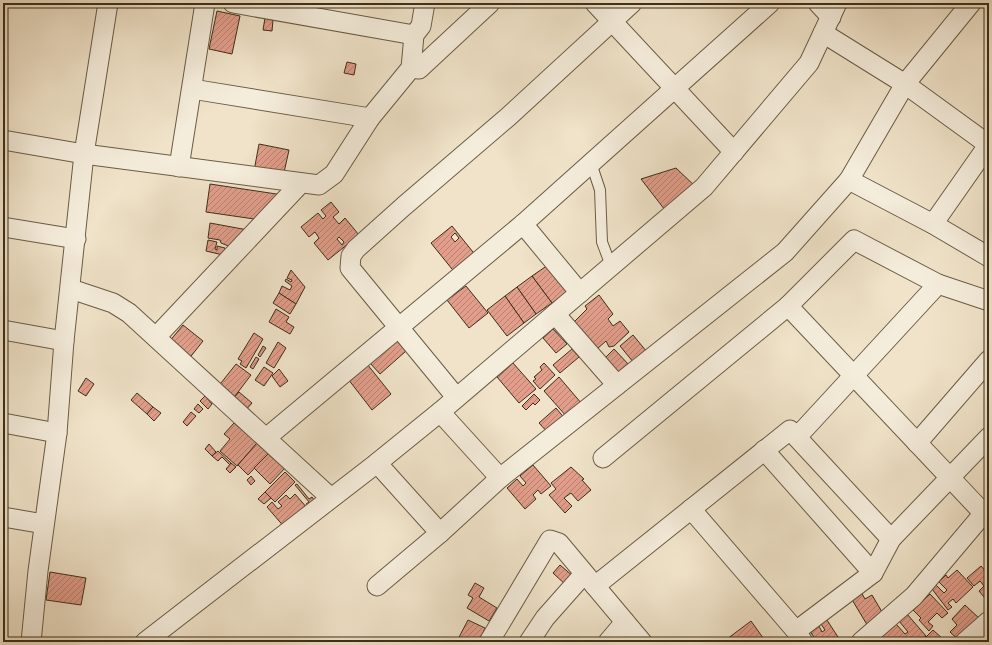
<svg xmlns="http://www.w3.org/2000/svg" width="992" height="645" viewBox="0 0 992 645" font-family="'Gentium Book Plus',serif">
  <defs>
    <pattern id="building-hatch" width="6" height="6" patternUnits="userSpaceOnUse"><rect width="6" height="6" fill="#e29e8b"/><path d="M-1 1l2-2M0 6l6-6M5 7l2-2" fill="none" stroke="#b98171"/></pattern>
  </defs>
  <rect width="100%" height="100%" fill="#f0e3c9"/>
  <filter id="stains"><feTurbulence type="fractalNoise" baseFrequency=".005" numOctaves="4"/><feColorMatrix values="0 0 0 0 .2 0 0 0 0 .09 0 0 0 0 .02 0 0 0 .5 -.17"/></filter>
  <radialGradient id="worn" r=".72"><stop offset=".6" stop-color="#630" stop-opacity="0"/><stop offset="1" stop-color="#630" stop-opacity=".3"/></radialGradient>
  <g fill="url(#building-hatch)" stroke="#3e2f1a" fill-rule="evenodd">
    <path d="M 217,11 L 240,16 L 232,54 L 209,49 Z"/>
    <path d="M 265,18 L 273,20 L 272,31 L 263,30 Z"/>
    <path d="M 347,62 L 356,64 L 354,75 L 344,73 Z"/>
    <path d="M 259,144 L 289,150 L 283,177 L 254,171 Z"/>
    <path d="M 676,168 L 697,188 L 668,214 L 641,179 Z"/>
    <path d="M 210,184 L 283,195 L 261,220 L 206,212 Z"/>
    <path d="M 331,202 L 339,212 L 333,217 L 339,224 L 345,218 L 359,235 L 328,260 L 314,243 L 319,238 L 315,232 L 309,237 L 301,227 L 318,213 L 323,219 L 326,216 L 321,210 ZM 339,237 L 344,242 L 342,245 L 337,239 Z"/>
    <path d="M 210,223 L 248,230 L 231,247 L 221,243 L 220,240 L 208,238 Z"/>
    <path d="M 452,226 L 477,257 L 456,274 L 431,243 ZM 455,233 L 459,238 L 455,242 L 451,237 Z"/>
    <path d="M 208,240 L 217,242 L 215,249 L 217,250 L 217,246 L 225,248 L 223,255 L 206,251 Z"/>
    <path d="M 548,265 L 568,292 L 552,303 L 532,276 Z"/>
    <path d="M 291,270 L 305,287 L 296,304 L 279,293 L 282,286 L 290,290 L 292,286 L 285,281 L 286,279 L 291,282 L 292,280 L 287,278 Z"/>
    <path d="M 532,276 L 552,303 L 536,314 L 517,287 Z"/>
    <path d="M 466,286 L 488,313 L 469,328 L 447,300 Z"/>
    <path d="M 517,287 L 536,314 L 524,323 L 505,296 Z"/>
    <path d="M 279,293 L 296,304 L 290,314 L 273,303 Z"/>
    <path d="M 599,295 L 613,314 L 608,319 L 613,326 L 620,321 L 629,332 L 614,346 L 609,347 L 606,341 L 597,349 L 574,322 L 587,309 L 585,306 Z"/>
    <path d="M 505,296 L 524,323 L 507,336 L 487,310 Z"/>
    <path d="M 276,309 L 289,317 L 286,322 L 294,327 L 290,334 L 269,322 Z"/>
    <path d="M 183,325 L 203,341 L 188,360 L 168,343 Z"/>
    <path d="M 553,329 L 567,344 L 556,353 L 543,338 Z"/>
    <path d="M 254,333 L 263,339 L 246,368 L 240,364 L 242,361 L 238,359 Z"/>
    <path d="M 633,335 L 647,352 L 634,363 L 620,346 Z"/>
    <path d="M 396,340 L 406,351 L 380,374 L 370,363 Z"/>
    <path d="M 278,342 L 286,348 L 274,368 L 266,363 Z"/>
    <path d="M 263,346 L 266,348 L 260,357 L 258,355 Z"/>
    <path d="M 572,349 L 579,357 L 560,373 L 553,365 Z"/>
    <path d="M 614,349 L 630,366 L 617,378 L 602,361 Z"/>
    <path d="M 256,357 L 259,359 L 253,369 L 250,367 Z"/>
    <path d="M 513,363 L 536,389 L 519,403 L 497,377 Z"/>
    <path d="M 544,363 L 555,375 L 540,389 L 533,381 L 536,379 L 534,377 L 542,370 L 540,367 Z"/>
    <path d="M 236,364 L 251,375 L 232,400 L 217,388 Z"/>
    <path d="M 367,364 L 391,394 L 372,410 L 348,379 Z"/>
    <path d="M 264,367 L 273,373 L 264,386 L 255,380 Z"/>
    <path d="M 279,369 L 288,381 L 280,387 L 272,376 Z"/>
    <path d="M 559,377 L 582,404 L 567,417 L 544,391 Z"/>
    <path d="M 86,378 L 94,384 L 86,396 L 78,391 Z"/>
    <path d="M 239,392 L 252,403 L 245,411 L 232,400 Z"/>
    <path d="M 137,393 L 153,407 L 147,414 L 131,400 Z"/>
    <path d="M 534,394 L 540,400 L 535,405 L 533,403 L 526,410 L 522,406 Z"/>
    <path d="M 205,396 L 212,404 L 208,409 L 200,401 Z"/>
    <path d="M 198,404 L 203,409 L 199,413 L 194,409 Z"/>
    <path d="M 153,407 L 161,413 L 154,421 L 147,414 Z"/>
    <path d="M 556,408 L 566,420 L 549,434 L 539,423 Z"/>
    <path d="M 191,412 L 196,416 L 187,426 L 183,422 Z"/>
    <path d="M 234,423 L 257,443 L 237,466 L 220,451 L 230,439 L 224,434 Z"/>
    <path d="M 257,443 L 270,452 L 248,475 L 238,465 Z"/>
    <path d="M 209,444 L 216,452 L 212,456 L 205,449 Z"/>
    <path d="M 218,451 L 231,463 L 230,465 L 222,457 L 218,461 L 212,456 Z"/>
    <path d="M 270,452 L 286,467 L 270,484 L 254,468 Z"/>
    <path d="M 231,463 L 236,467 L 230,473 L 226,469 Z"/>
    <path d="M 533,465 L 551,486 L 541,494 L 538,490 L 533,495 L 536,499 L 525,509 L 507,488 L 517,479 L 523,486 L 526,483 L 520,476 Z"/>
    <path d="M 571,467 L 584,479 L 582,480 L 591,490 L 578,501 L 571,493 L 564,498 L 572,506 L 565,513 L 549,495 L 556,489 L 551,483 Z"/>
    <path d="M 285,472 L 295,482 L 275,502 L 265,492 Z"/>
    <path d="M 251,476 L 255,481 L 251,485 L 247,480 Z"/>
    <path d="M 297,484 L 309,499 L 312,497 L 316,503 L 309,508 L 306,504 L 309,502 L 295,485 Z"/>
    <path d="M 265,492 L 271,498 L 264,504 L 258,499 Z"/>
    <path d="M 295,494 L 308,509 L 286,529 L 267,507 L 272,502 L 278,509 L 282,506 L 278,502 L 286,495 L 290,499 Z"/>
    <path d="M 560,565 L 574,577 L 567,586 L 553,573 Z"/>
    <path d="M 981,566 L 988,574 L 984,577 L 989,584 L 989,603 L 979,591 L 984,586 L 980,581 L 974,586 L 967,578 Z"/>
    <path d="M 957,570 L 973,587 L 956,603 L 953,599 L 948,603 L 952,607 L 948,610 L 932,589 L 936,585 L 944,593 L 947,590 L 939,582 L 946,575 L 948,578 Z"/>
    <path d="M 50,572 L 86,578 L 81,605 L 46,600 Z"/>
    <path d="M 475,583 L 484,588 L 479,597 L 497,608 L 489,621 L 467,608 L 473,598 L 468,595 Z"/>
    <path d="M 861,592 L 865,599 L 872,595 L 885,617 L 869,628 L 851,598 Z"/>
    <path d="M 930,594 L 948,613 L 942,618 L 937,613 L 928,622 L 933,626 L 929,631 L 919,620 L 921,618 L 913,610 Z"/>
    <path d="M 965,605 L 981,620 L 960,641 L 950,632 L 957,625 L 952,619 Z"/>
    <path d="M 907,614 L 926,636 L 919,642 L 881,642 L 879,639 L 896,624 L 905,634 L 908,632 L 899,621 Z"/>
    <path d="M 825,617 L 838,637 L 836,639 L 838,642 L 817,642 L 808,628 L 817,622 L 822,632 L 825,630 L 819,621 Z"/>
    <path d="M 468,620 L 485,628 L 479,642 L 464,642 L 458,639 Z"/>
    <path d="M 751,621 L 766,642 L 723,642 Z"/>
    <path d="M 933,630 L 943,639 L 944,638 L 948,642 L 931,642 L 926,637 Z"/>
  </g>
  <g fill="none" stroke-linecap="round" stroke-linejoin="round">
    <g stroke="#6a5c46" stroke-width="12">
      <path id="service" d="M 591,163 L 600,190 L 602,242 L 611,266"/>
    </g>
    <g stroke="#6a5c46" stroke-width="21">
      <g id="minor">
        <path d="M 233,3 L 414,35"/>
        <path d="M 595,3 L 734,152"/>
        <path d="M 818,3 L 831,17"/>
        <path d="M 823,33 L 905,84 L 989,145"/>
        <path d="M 411,68 L 419,69 L 490,3"/>
        <path d="M 192,89 L 370,118"/>
        <path d="M 3,140 L 84,154 L 319,185 L 334,174 L 370,118 L 411,68 L 414,35 L 421,26 L 425,3"/>
        <path d="M 179,167 L 205,3"/>
        <path d="M 849,180 L 933,224 L 989,257"/>
        <path d="M 523,224 L 580,293"/>
        <path d="M 933,224 L 989,144"/>
        <path d="M 3,227 L 76,239"/>
        <path d="M 71,289 L 113,303 L 129,313 L 331,498"/>
        <path d="M 788,306 L 989,519"/>
        <path d="M 555,314 L 617,385"/>
        <path d="M 3,330 L 64,341"/>
        <path d="M 156,337 L 301,183"/>
        <path d="M 456,397 L 350,268 L 351,256 L 356,249 L 404,206 L 508,117 L 632,3"/>
        <path d="M 440,412 L 500,478"/>
        <path d="M 3,423 L 57,433"/>
        <path d="M 797,437 L 938,284"/>
        <path d="M 266,438 L 523,224 L 770,3"/>
        <path d="M 917,443 L 989,360"/>
        <path d="M 764,450 L 873,573"/>
        <path d="M 603,458 L 788,306 L 854,240 L 938,284 L 989,301"/>
        <path d="M 691,509 L 796,631 L 803,642"/>
        <path d="M 3,517 L 44,524"/>
        <path d="M 440,533 L 500,478 L 785,252 L 849,180 L 905,84 L 971,3"/>
        <path d="M 377,586 L 440,533 L 377,463"/>
        <path d="M 595,586 L 790,430 L 891,539"/>
        <path d="M 796,631 L 873,573 L 891,539 L 989,437"/>
        <path d="M 31,642 L 38,571 L 57,433 L 64,341 L 84,154 L 108,3"/>
        <path d="M 145,642 L 377,463 L 440,412 L 704,187 L 809,63 L 837,3"/>
        <path d="M 489,642 L 550,540 L 559,543 L 642,642"/>
        <path d="M 529,642 L 545,618 L 584,574"/>
        <path d="M 608,642 L 625,622"/>
        <path d="M 861,642 L 914,596 L 984,513"/>
        <path d="M 965,642 L 989,621"/>
      </g>
    </g>
    <use href="#service" stroke="#f5eddc" stroke-width="10"/>
    <use href="#minor" stroke="#f5eddc" stroke-width="19"/>
  </g>
  <rect width="992" height="645" fill="none" stroke="#f0e3c9" stroke-width="16"/>
  <rect x="4" y="4" width="984" height="637" fill="none" stroke="#3e2f1a" stroke-width="2"/>
  <rect x="8" y="8" width="976" height="629" fill="none" stroke="#3e2f1a"/>
  <rect width="100%" height="100%" filter="url(#stains)"/>
  <rect width="100%" height="100%" fill="url(#worn)"/>
</svg>
